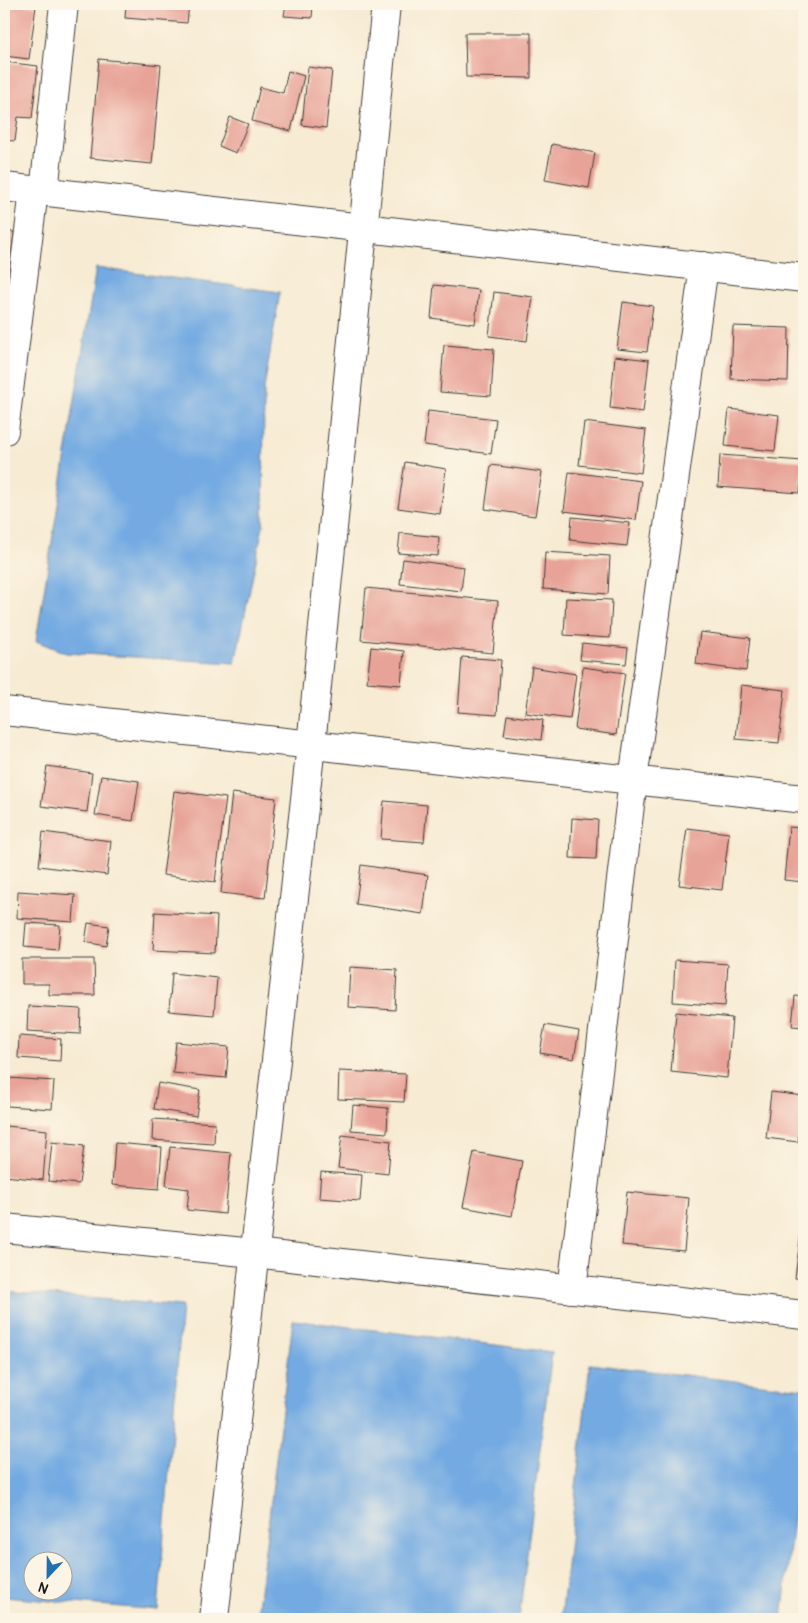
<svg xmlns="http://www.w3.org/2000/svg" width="808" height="1623" viewBox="0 0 808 1623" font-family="Pangolin,sans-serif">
  <rect width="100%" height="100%" fill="#fcf5e5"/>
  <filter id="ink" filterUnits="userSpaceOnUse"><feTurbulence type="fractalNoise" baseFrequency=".02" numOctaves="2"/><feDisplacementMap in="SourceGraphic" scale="10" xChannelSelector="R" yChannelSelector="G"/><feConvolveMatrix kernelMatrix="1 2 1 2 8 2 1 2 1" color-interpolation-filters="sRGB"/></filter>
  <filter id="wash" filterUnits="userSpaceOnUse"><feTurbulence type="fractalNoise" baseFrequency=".0096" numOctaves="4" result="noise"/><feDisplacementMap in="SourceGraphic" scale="20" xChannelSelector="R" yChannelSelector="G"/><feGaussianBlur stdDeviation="1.12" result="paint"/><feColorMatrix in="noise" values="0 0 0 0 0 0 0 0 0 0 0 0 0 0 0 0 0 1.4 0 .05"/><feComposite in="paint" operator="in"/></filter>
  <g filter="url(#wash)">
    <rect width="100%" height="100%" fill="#f7ebd3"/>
    <g fill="#73aae2" stroke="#48637f" fill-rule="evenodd">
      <path d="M 96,268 L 280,292 L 264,389 L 263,526 L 235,663 L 66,653 L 36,641 Z"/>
      <path d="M 4,1291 L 182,1306 L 158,1610 L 4,1597 ZM 32,1560 L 62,1560 L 62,1590 L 32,1590 Z"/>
      <path d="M 293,1320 L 552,1352 L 519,1619 L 286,1619 L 257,1616 Z"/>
      <path d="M 590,1364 L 804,1389 L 804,1419 L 782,1619 L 561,1619 Z"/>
    </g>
    <g id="blocks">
      <g fill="#e8a398">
        <path d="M 4,4 L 36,6 L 29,59 L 4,56 Z"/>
        <path d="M 126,4 L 189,4 L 187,23 L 125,18 Z"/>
        <path d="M 286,4 L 313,4 L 312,18 L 284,16 Z"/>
        <path d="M 465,33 L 531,33 L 531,78 L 466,77 Z"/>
        <path d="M 99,59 L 161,65 L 152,164 L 90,158 Z"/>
        <path d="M 4,62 L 38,66 L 32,118 L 18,117 L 15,141 L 4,140 Z"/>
        <path d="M 308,67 L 332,70 L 326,128 L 302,125 Z"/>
        <path d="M 288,71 L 304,76 L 291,131 L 252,121 L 260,87 L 283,93 Z"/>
        <path d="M 230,117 L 248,124 L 236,153 L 219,146 Z"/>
        <path d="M 552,144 L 595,153 L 589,188 L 545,180 Z"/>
        <path d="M 4,231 L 14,232 L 9,274 L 4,274 Z"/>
        <path d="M 434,285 L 479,290 L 475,324 L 431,318 Z"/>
        <path d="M 494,292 L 533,297 L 527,341 L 489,336 Z"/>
        <path d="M 623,302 L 653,306 L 647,352 L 617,349 Z"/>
        <path d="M 733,326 L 789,328 L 788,381 L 731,379 Z"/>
        <path d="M 444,345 L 494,349 L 491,396 L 440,392 Z"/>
        <path d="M 615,356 L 649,360 L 643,412 L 610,408 Z"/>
        <path d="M 729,409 L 779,415 L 775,451 L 725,446 Z"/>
        <path d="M 428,411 L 496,419 L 491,454 L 424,445 Z"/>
        <path d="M 584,422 L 646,430 L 641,473 L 579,465 Z"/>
        <path d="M 720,455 L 803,461 L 800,493 L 718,487 Z"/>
        <path d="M 405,462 L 446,469 L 440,514 L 398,508 Z"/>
        <path d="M 491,465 L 542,472 L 535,516 L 485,509 Z"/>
        <path d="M 569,472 L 641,481 L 636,520 L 564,511 Z"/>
        <path d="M 572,517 L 630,523 L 627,546 L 570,540 Z"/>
        <path d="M 400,533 L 439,537 L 438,556 L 398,553 Z"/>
        <path d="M 545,552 L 610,556 L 608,594 L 543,589 Z"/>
        <path d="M 403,559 L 464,567 L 461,591 L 400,584 Z"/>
        <path d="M 366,588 L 498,601 L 493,653 L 361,640 Z"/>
        <path d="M 566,598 L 612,600 L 610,638 L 564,635 Z"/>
        <path d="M 700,632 L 750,638 L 746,671 L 696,664 Z"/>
        <path d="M 582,643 L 628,648 L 626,664 L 580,660 Z"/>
        <path d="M 371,647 L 404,651 L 401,685 L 367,682 Z"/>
        <path d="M 462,657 L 501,660 L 497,715 L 458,712 Z"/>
        <path d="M 532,667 L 576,674 L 570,719 L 525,713 Z"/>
        <path d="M 583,667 L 625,673 L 616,735 L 575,729 Z"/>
        <path d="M 741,685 L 785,690 L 779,743 L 736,739 Z"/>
        <path d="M 507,715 L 543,720 L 541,740 L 504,735 Z"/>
        <path d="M 47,766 L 92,773 L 87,812 L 41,806 Z"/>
        <path d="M 101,776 L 139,781 L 133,821 L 95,815 Z"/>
        <path d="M 174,791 L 226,798 L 215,882 L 163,875 Z"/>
        <path d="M 232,793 L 276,798 L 265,898 L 221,893 Z"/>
        <path d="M 384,801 L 427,805 L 424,842 L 381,839 Z"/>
        <path d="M 572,818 L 598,820 L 596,859 L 570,858 Z"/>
        <path d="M 789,827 L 804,828 L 804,882 L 784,880 Z"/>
        <path d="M 687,828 L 729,833 L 722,890 L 679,885 Z"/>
        <path d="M 43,832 L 111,841 L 107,875 L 39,866 Z"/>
        <path d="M 361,865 L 428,875 L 423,914 L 356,904 Z"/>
        <path d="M 18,891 L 75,895 L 73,922 L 17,918 Z"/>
        <path d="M 155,912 L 217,916 L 215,953 L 153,950 Z"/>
        <path d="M 26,923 L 60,925 L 58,950 L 24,947 Z"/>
        <path d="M 88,923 L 109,926 L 106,946 L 85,942 Z"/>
        <path d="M 22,959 L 94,959 L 95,995 L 49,995 L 49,984 L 22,984 Z"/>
        <path d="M 675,960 L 728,964 L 725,1006 L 673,1002 Z"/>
        <path d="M 350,967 L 397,970 L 395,1010 L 348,1007 Z"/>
        <path d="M 172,973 L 217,978 L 214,1015 L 169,1011 Z"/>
        <path d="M 795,996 L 804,997 L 804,1027 L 792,1026 Z"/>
        <path d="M 28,1006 L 81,1009 L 80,1034 L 27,1031 Z"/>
        <path d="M 676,1012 L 732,1018 L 727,1078 L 671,1072 Z"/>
        <path d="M 545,1025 L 579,1031 L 574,1059 L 540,1053 Z"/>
        <path d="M 19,1036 L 61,1039 L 60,1061 L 18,1058 Z"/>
        <path d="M 176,1042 L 229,1047 L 226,1078 L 173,1073 Z"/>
        <path d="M 339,1071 L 406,1074 L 404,1102 L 338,1099 Z"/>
        <path d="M 9,1078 L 54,1081 L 52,1109 L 7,1106 Z"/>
        <path d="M 158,1083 L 200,1090 L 196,1116 L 154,1109 Z"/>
        <path d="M 771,1092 L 804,1096 L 798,1142 L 766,1138 Z"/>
        <path d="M 353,1105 L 388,1108 L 387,1133 L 351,1130 Z"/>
        <path d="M 153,1119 L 215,1123 L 214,1144 L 152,1140 Z"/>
        <path d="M 6,1126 L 47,1130 L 43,1180 L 4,1176 Z"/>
        <path d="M 342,1135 L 391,1141 L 388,1174 L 338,1168 Z"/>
        <path d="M 52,1142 L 84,1146 L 79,1184 L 48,1181 Z"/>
        <path d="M 115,1143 L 162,1147 L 159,1189 L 112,1185 Z"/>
        <path d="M 170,1147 L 231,1153 L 225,1214 L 187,1210 L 189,1189 L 166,1186 Z"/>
        <path d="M 474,1152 L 522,1161 L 512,1216 L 463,1207 Z"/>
        <path d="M 321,1172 L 362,1175 L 360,1201 L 319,1198 Z"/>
        <path d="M 627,1192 L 689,1198 L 684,1251 L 622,1245 Z"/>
        <path d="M 803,1216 L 804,1216 L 804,1279 L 795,1278 Z"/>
      </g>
    </g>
  </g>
  <g filter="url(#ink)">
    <use href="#blocks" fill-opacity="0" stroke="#3d3b37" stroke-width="1"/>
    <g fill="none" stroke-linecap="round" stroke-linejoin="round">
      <g stroke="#3d3b37" stroke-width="30">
        <g id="minor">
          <path d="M 4,187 L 804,278"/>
          <path d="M 44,192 L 64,4"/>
          <path d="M 4,431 L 34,191"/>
          <path d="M 4,711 L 804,799"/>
          <path d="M 4,1228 L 254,1253 L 804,1315"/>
          <path d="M 572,1289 L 633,780 L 704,266"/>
          <path d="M 214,1619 L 311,745 L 386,4"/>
        </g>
      </g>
      <use href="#minor" stroke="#fff" stroke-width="28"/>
    </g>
  </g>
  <rect width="808" height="1623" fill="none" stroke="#fcf5e5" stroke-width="20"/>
  <g transform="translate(48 1576) rotate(202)"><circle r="24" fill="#fcf5e5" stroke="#a29e95"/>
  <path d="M0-4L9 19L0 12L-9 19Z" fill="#1f6fb2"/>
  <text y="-8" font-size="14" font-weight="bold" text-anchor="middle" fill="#1c1c1c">N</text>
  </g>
</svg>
